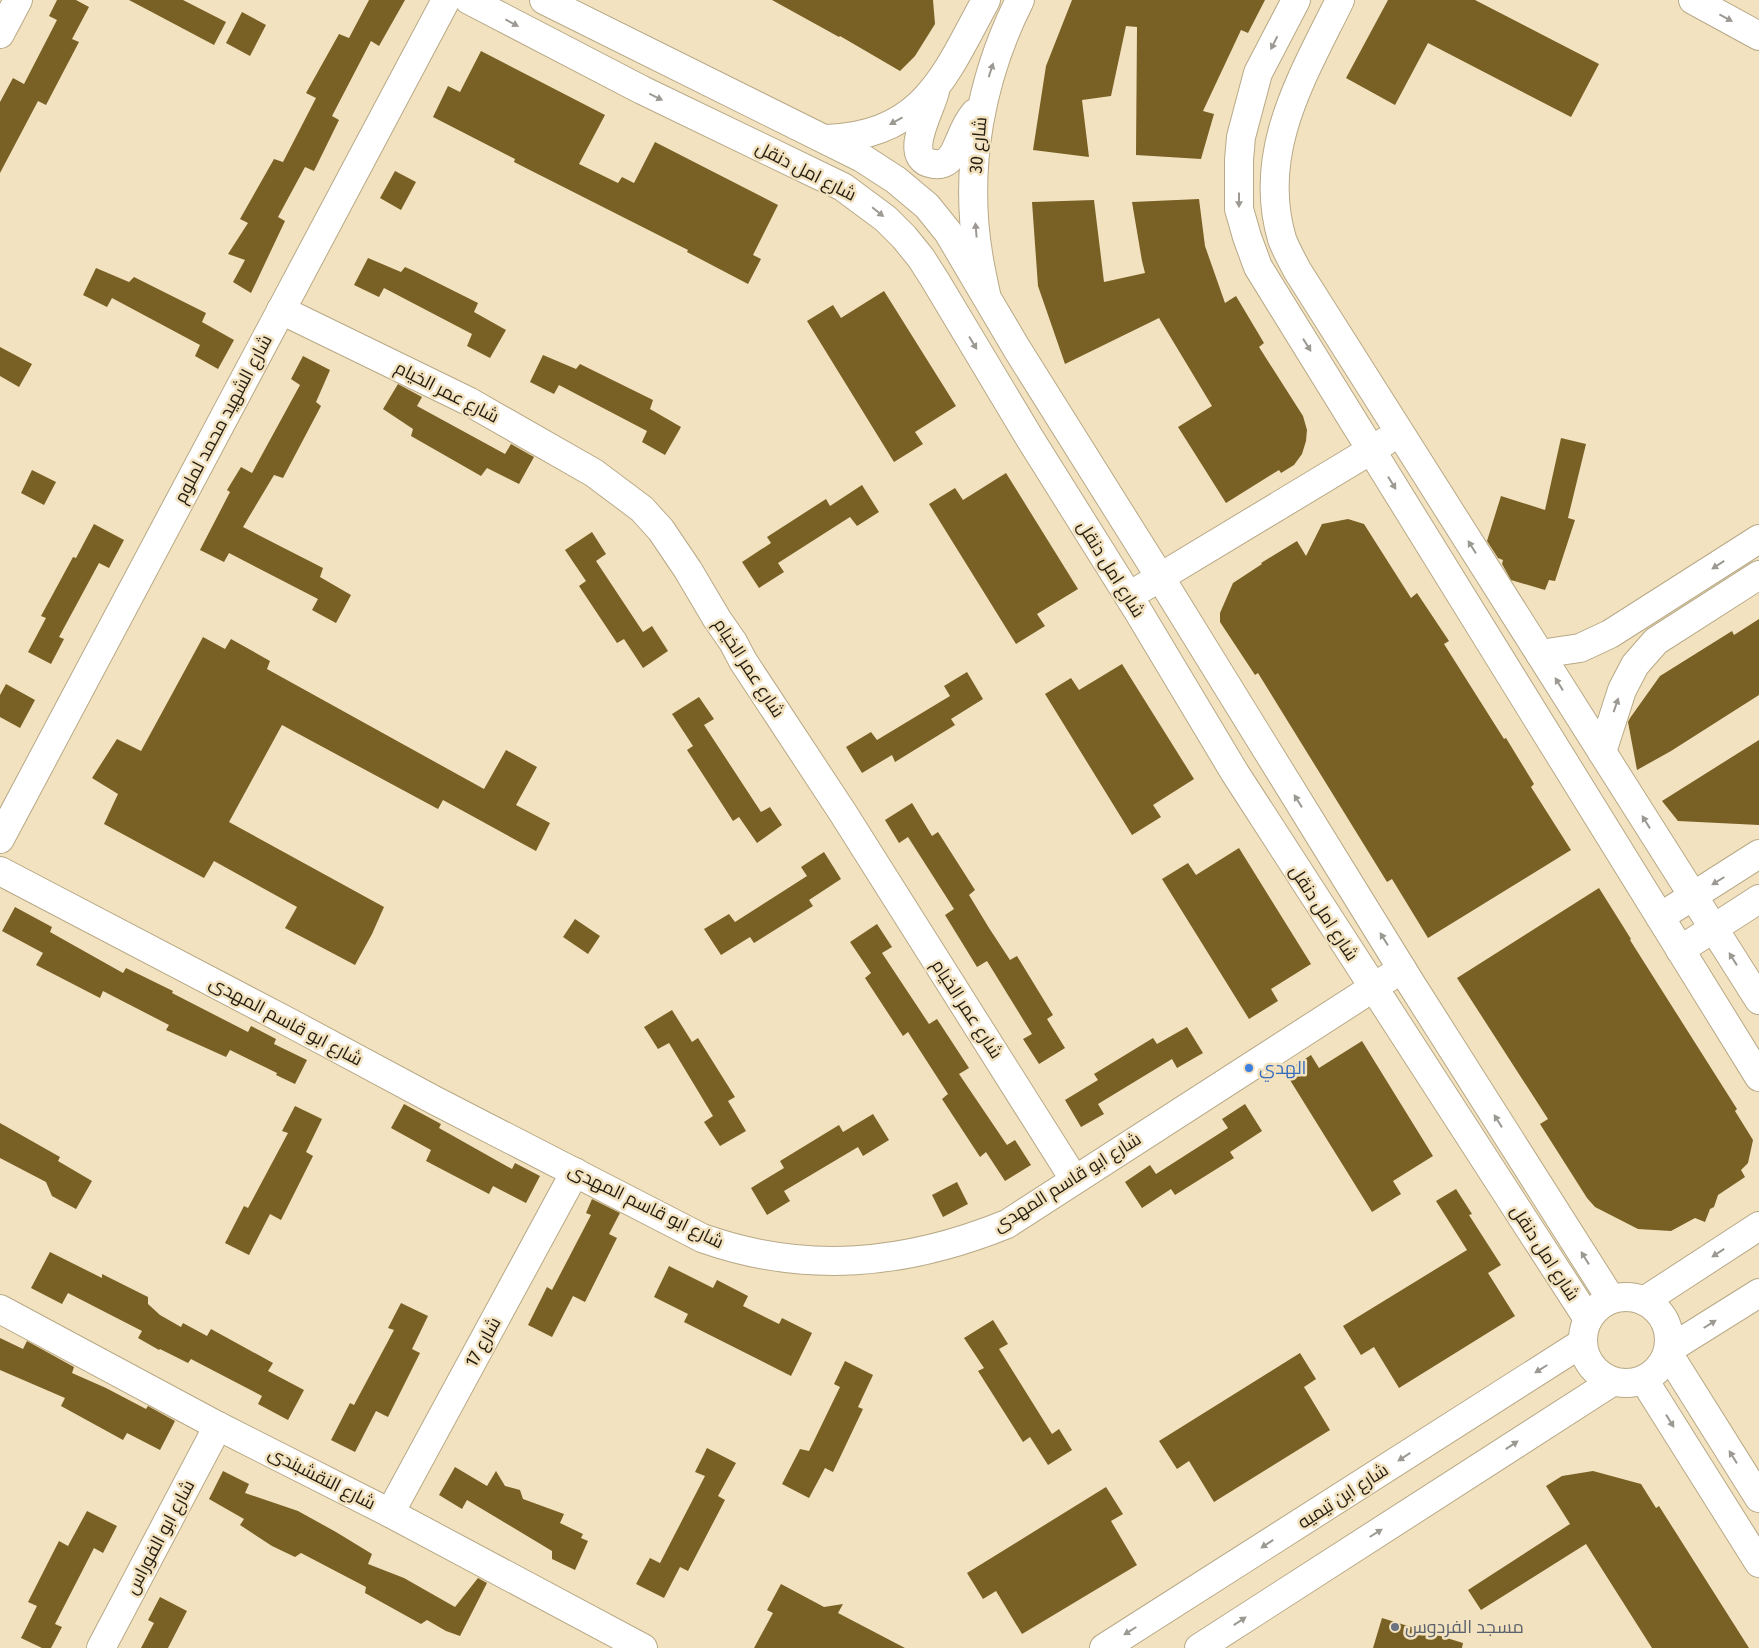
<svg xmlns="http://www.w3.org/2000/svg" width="1759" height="1648" viewBox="0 0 1759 1648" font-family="'Fira Sans Condensed',Cairo,sans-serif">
  <rect width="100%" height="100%" fill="#f2e2bf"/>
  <g fill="#796024">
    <path d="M 57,0 L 76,0 L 89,7 L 72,39 L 79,42 L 46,105 L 38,101 L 0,173 L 0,102 L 13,78 L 24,84 L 57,20 L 49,16 Z"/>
    <path d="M 129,0 L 183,0 L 226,22 L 214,45 Z"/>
    <path d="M 369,0 L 405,0 L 379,46 L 371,41 L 332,116 L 339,120 L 314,171 L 305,167 L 278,217 L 285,221 L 251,293 L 233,282 L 245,260 L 228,254 L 248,223 L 240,219 L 274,159 L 283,162 L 316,98 L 306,93 L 339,34 L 349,38 Z"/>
    <path d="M 772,0 L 933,0 L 935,24 L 915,56 L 900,71 L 840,36 L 839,37 Z"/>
    <path d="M 1072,0 L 1265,0 L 1248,33 L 1241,30 L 1203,111 L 1214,114 L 1201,159 L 1136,155 L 1137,27 L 1126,26 L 1111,96 L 1082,100 L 1089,157 L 1033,150 L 1046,66 Z"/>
    <path d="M 1388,0 L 1475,0 L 1599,64 L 1571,117 L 1428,43 L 1395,105 L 1346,78 Z"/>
    <path d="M 242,12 L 266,25 L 250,56 L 226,43 Z"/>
    <path d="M 481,51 L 605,115 L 579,164 L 618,183 L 622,177 L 634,183 L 655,142 L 778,205 L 753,255 L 761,259 L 748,284 L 687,252 L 688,250 L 514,162 L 515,159 L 433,117 L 448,86 L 460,92 Z"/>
    <path d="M 395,171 L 416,182 L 401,210 L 380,198 Z"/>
    <path d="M 1199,199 L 1205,246 L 1225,303 L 1236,296 L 1264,343 L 1259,347 L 1303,416 L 1307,430 L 1306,441 L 1302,454 L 1294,465 L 1281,473 L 1279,470 L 1226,503 L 1178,427 L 1212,406 L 1159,318 L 1065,364 L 1038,286 L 1032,202 L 1094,200 L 1104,282 L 1145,273 L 1142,261 L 1132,202 Z"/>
    <path d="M 368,258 L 401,272 L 405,267 L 414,271 L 478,303 L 474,312 L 506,330 L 490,358 L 467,346 L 472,334 L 384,288 L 379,297 L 354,285 Z"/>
    <path d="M 96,268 L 129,282 L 134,277 L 206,313 L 202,322 L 234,340 L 218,369 L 195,356 L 200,345 L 112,298 L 107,307 L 83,295 Z"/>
    <path d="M 884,291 L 956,406 L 915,432 L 923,444 L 894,462 L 807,321 L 833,305 L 841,318 Z"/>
    <path d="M 0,347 L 32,364 L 19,387 L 0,376 Z"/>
    <path d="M 543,355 L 576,369 L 580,364 L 653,400 L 650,409 L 681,427 L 665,455 L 642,442 L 647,431 L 559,385 L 554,394 L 530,382 Z"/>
    <path d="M 303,356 L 330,370 L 316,402 L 321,406 L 283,478 L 274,475 L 243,527 L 323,568 L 320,577 L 351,595 L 336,623 L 312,610 L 318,599 L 229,553 L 224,562 L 200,550 L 230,492 L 227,490 L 241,467 L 252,473 L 300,385 L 291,379 Z"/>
    <path d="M 398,384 L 422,397 L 417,406 L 505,454 L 511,444 L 534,457 L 519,484 L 487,468 L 481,476 L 411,436 L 413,429 L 383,409 Z"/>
    <path d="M 1561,438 L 1586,444 L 1568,518 L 1575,520 L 1555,581 L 1549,580 L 1545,590 L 1511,580 L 1502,564 L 1503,560 L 1498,558 L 1487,541 L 1501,496 L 1545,510 Z"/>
    <path d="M 32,470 L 56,482 L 44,505 L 21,493 Z"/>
    <path d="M 1006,473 L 1078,589 L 1037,614 L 1045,626 L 1016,644 L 929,504 L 955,488 L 963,500 Z"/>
    <path d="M 862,485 L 879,512 L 857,526 L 850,517 L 778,563 L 784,572 L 759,588 L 742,562 L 771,543 L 767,537 L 826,499 L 830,506 Z"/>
    <path d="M 1348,519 L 1364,524 L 1411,598 L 1417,593 L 1449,641 L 1444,644 L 1504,739 L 1506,738 L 1534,784 L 1531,787 L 1571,850 L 1428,938 L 1392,879 L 1387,882 L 1258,673 L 1255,675 L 1220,622 L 1220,613 L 1233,583 L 1262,564 L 1261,563 L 1297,541 L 1306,556 L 1322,524 Z"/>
    <path d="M 94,524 L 124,540 L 109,568 L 99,563 L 59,637 L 64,639 L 51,664 L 28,652 L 46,618 L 41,616 L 73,557 L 76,558 Z"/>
    <path d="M 592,532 L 606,554 L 596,561 L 643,632 L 652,626 L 668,651 L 643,668 L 624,639 L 617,643 L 579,586 L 586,581 L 565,550 Z"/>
    <path d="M 1759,619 L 1759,695 L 1671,751 L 1637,770 L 1628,722 L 1630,718 L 1660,676 L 1732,631 L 1734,635 Z"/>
    <path d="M 203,637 L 225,649 L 231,639 L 270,661 L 267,669 L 484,789 L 506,750 L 537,767 L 516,805 L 550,823 L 536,851 L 443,800 L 438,809 L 282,725 L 229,822 L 384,907 L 372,934 L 355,965 L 285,928 L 297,907 L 214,861 L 204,878 L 104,824 L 118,794 L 92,778 L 117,739 L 141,751 Z"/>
    <path d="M 1122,664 L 1194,779 L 1153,805 L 1161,817 L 1132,835 L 1045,694 L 1071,678 L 1079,690 Z"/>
    <path d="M 967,672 L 983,699 L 951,719 L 955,725 L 895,762 L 892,755 L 862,773 L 846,747 L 871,732 L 877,740 L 950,696 L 944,686 Z"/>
    <path d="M 6,684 L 35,700 L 20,728 L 0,717 L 0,695 Z"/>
    <path d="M 699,697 L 714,719 L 704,725 L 761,812 L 770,807 L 782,825 L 757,843 L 739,817 L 733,821 L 687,750 L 693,746 L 672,714 Z"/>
    <path d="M 1759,740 L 1759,825 L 1678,821 L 1662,801 Z"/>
    <path d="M 912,803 L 932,836 L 938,832 L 975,890 L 969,895 L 989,928 L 1010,960 L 1017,956 L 1053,1015 L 1047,1019 L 1065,1048 L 1039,1064 L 1023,1039 L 1032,1034 L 987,961 L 977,967 L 945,915 L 954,909 L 908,837 L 899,843 L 885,820 Z"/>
    <path d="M 1239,848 L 1311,964 L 1271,989 L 1278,1001 L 1249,1019 L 1162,879 L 1188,863 L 1196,875 Z"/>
    <path d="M 824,852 L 841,879 L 809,900 L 813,906 L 754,943 L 750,937 L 721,955 L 704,929 L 729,914 L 735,922 L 807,876 L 801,867 Z"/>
    <path d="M 1599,888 L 1631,939 L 1630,940 L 1737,1109 L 1735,1111 L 1753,1140 L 1748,1163 L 1741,1170 L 1745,1177 L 1718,1195 L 1714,1207 L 1710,1209 L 1705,1222 L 1695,1218 L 1671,1231 L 1638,1229 L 1595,1207 L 1587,1198 L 1540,1124 L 1548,1119 L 1457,978 Z"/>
    <path d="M 15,907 L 52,927 L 50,932 L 123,973 L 126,968 L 173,991 L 172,993 L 248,1032 L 251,1026 L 276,1039 L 274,1044 L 307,1060 L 295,1084 L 276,1075 L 277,1073 L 230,1050 L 226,1057 L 166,1030 L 169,1025 L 103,991 L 100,998 L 36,965 L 43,953 L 2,931 Z"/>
    <path d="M 575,919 L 600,936 L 588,954 L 563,937 Z"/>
    <path d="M 877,924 L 892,947 L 882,953 L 929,1024 L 937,1019 L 969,1068 L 959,1074 L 1007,1145 L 1015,1140 L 1031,1165 L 1005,1181 L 986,1152 L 980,1157 L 942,1099 L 948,1094 L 908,1032 L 903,1036 L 865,978 L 871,973 L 850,942 Z"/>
    <path d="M 672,1010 L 692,1042 L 698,1038 L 735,1097 L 728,1101 L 746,1131 L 720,1146 L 704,1122 L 713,1116 L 669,1043 L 658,1049 L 644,1027 Z"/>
    <path d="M 1187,1027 L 1203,1053 L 1177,1068 L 1172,1059 L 1098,1104 L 1104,1114 L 1081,1127 L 1065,1100 L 1098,1080 L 1094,1074 L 1153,1038 L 1157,1044 Z"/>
    <path d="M 1362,1041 L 1433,1156 L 1393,1181 L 1401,1194 L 1372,1212 L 1285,1072 L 1311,1055 L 1319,1068 Z"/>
    <path d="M 404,1104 L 441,1124 L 439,1128 L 512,1169 L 515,1163 L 540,1176 L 526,1203 L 493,1186 L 489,1194 L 426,1161 L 431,1150 L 391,1128 Z"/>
    <path d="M 1245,1104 L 1262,1131 L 1230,1152 L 1234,1158 L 1175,1195 L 1171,1189 L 1142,1208 L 1125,1182 L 1150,1165 L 1156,1174 L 1228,1128 L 1222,1119 Z"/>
    <path d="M 295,1106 L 322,1119 L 306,1152 L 313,1156 L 281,1220 L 270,1214 L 249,1255 L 225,1243 L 244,1206 L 248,1208 L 288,1133 L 282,1131 Z"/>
    <path d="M 873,1114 L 889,1140 L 863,1156 L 858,1147 L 784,1191 L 790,1201 L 767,1215 L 751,1188 L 784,1168 L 780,1161 L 839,1125 L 843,1132 Z"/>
    <path d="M 0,1123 L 60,1157 L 58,1161 L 92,1181 L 76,1209 L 52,1196 L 46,1182 L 0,1158 Z"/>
    <path d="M 957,1182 L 968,1204 L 943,1217 L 932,1195 Z"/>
    <path d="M 1456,1189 L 1472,1214 L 1469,1215 L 1501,1265 L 1488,1273 L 1515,1316 L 1399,1388 L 1374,1347 L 1361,1355 L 1343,1326 L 1467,1250 L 1436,1201 Z"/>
    <path d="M 592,1199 L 620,1213 L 609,1234 L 617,1238 L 585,1302 L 573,1296 L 552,1337 L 528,1325 L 547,1287 L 552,1290 L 591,1215 L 586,1213 Z"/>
    <path d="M 50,1252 L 102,1278 L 102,1274 L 148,1297 L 148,1304 L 160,1315 L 181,1327 L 183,1323 L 207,1336 L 211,1329 L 273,1363 L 268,1371 L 304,1390 L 288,1420 L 258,1404 L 262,1396 L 191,1359 L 188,1363 L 160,1349 L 159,1350 L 138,1338 L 142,1331 L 68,1293 L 62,1304 L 31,1288 Z"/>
    <path d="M 669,1266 L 713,1288 L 717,1280 L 748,1296 L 743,1306 L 779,1324 L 782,1318 L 812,1333 L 791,1376 L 684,1322 L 688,1314 L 654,1297 Z"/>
    <path d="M 401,1303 L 428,1316 L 412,1349 L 420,1353 L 388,1417 L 376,1411 L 355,1452 L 331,1440 L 350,1403 L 354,1405 L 394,1330 L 388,1328 Z"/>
    <path d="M 993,1320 L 1008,1344 L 999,1349 L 1052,1434 L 1059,1429 L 1072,1450 L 1048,1465 L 1030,1437 L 1023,1442 L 978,1371 L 984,1368 L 964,1338 Z"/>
    <path d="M 0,1338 L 23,1349 L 27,1341 L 74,1367 L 72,1373 L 106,1388 L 146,1409 L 148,1406 L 175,1421 L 160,1450 L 127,1433 L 123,1440 L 61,1406 L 65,1398 L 0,1370 Z"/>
    <path d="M 1300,1353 L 1316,1379 L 1304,1387 L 1330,1430 L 1214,1502 L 1189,1461 L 1177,1469 L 1159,1441 Z"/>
    <path d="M 845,1361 L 873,1375 L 858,1407 L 863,1409 L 833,1472 L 825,1468 L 809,1498 L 782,1484 L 800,1449 L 809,1451 L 840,1387 L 834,1384 Z"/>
    <path d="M 707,1448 L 736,1463 L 718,1496 L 725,1500 L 688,1571 L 680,1567 L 664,1598 L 636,1584 L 650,1558 L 660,1563 L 705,1476 L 695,1472 Z"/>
    <path d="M 455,1467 L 487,1486 L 496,1471 L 505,1486 L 520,1490 L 523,1499 L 564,1514 L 560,1523 L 583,1534 L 581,1538 L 588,1541 L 575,1570 L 552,1559 L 552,1551 L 467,1500 L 462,1509 L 439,1495 Z"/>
    <path d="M 223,1471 L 249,1484 L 245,1493 L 298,1511 L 336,1532 L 372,1554 L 368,1564 L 404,1578 L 455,1607 L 478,1578 L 487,1583 L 460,1636 L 446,1631 L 427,1620 L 421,1624 L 365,1593 L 366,1587 L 301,1553 L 295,1557 L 272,1546 L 240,1525 L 244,1519 L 209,1499 Z"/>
    <path d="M 1593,1471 L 1641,1484 L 1656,1508 L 1659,1506 L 1749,1648 L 1652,1648 L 1586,1544 L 1481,1610 L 1468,1590 L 1570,1524 L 1546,1486 L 1562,1476 Z"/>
    <path d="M 1106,1487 L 1123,1514 L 1111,1521 L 1137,1565 L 1022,1634 L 996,1591 L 983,1599 L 967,1573 Z"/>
    <path d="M 87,1511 L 117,1526 L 103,1553 L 94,1548 L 55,1624 L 62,1627 L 51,1648 L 42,1648 L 21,1638 L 37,1606 L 28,1602 L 59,1541 L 68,1546 Z"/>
    <path d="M 781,1584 L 824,1607 L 843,1604 L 838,1613 L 905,1648 L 754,1648 L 773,1613 L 767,1610 Z"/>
    <path d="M 160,1597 L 187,1611 L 168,1648 L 141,1648 L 154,1623 L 148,1620 Z"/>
    <path d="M 1382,1618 L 1463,1643 L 1462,1648 L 1373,1648 Z"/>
  </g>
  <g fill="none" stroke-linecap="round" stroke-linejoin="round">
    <g stroke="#b8a987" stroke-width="30">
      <g id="minor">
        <path d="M 1296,0 L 1258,73 L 1241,137 L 1239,160 L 1239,209 L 1247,237 L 1258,267 L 1759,1077"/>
        <path d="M 1340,0 C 1303,76 1256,151 1282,239 C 1286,250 1292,260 1297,270 L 1759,1000"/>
        <path d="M 1693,0 L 1759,36"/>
        <path d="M 935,91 C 931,110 900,160 934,164 C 940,165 947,163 951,157 C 955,153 957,146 960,140 C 964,130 968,121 975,113"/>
        <path d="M 826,139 C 925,135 945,75 986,0"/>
        <path d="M 986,294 C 983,280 980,267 978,253 C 964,167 981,77 1020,0"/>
        <path d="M 281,310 L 468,401 L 594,473 L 642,509 L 661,530 L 688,570 L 717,619 L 733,642 L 743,661 L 843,813 L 1074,1179"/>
        <path d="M 1129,596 L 1386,441"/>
        <path d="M 1540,654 L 1580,648 L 1610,634 L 1759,539"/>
        <path d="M 1602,752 L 1622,690 L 1635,665 L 1656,641 L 1759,575"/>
        <path d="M 0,839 L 446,0"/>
        <path d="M 0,871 L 296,1026 L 434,1100 L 702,1238 C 806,1275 906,1265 1007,1224 L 1402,969"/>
        <path d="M 1660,917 L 1759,854"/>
        <path d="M 1680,950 L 1759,899"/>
        <path d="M 0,1309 L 218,1426 L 390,1513 L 643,1648"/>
        <path d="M 390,1513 L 575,1172"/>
        <path d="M 101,1648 L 218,1426"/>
      </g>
    </g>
    <g stroke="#b8a987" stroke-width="30">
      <g id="tertiary">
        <path d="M 469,0 L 642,90 L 843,187 L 886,219 L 904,237 L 921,258 L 935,280 L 1029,437 L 1138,611 L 1235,773 L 1588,1319"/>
        <path d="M 544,0 L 862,158 L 896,180 L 927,206 L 948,232 L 1017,349 L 1160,577 L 1410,982 L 1611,1299"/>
        <path d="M 0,34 L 18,0"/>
        <circle cx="1626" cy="1340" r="43"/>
        <path d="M 1644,1301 L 1759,1226"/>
        <path d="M 1668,1350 L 1759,1293"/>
        <path d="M 1668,1353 L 1759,1498"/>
        <path d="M 1644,1380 L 1759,1563"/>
        <path d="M 1104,1648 L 1582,1343"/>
        <path d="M 1199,1648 L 1612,1382"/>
      </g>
    </g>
    <use href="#minor" stroke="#fff" stroke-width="28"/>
    <use href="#tertiary" stroke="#fff" stroke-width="28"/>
  </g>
  <defs><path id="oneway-solid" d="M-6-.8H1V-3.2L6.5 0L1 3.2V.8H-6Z" transform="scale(1.25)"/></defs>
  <g fill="#9c9993">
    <use href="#oneway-solid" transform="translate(1726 18) rotate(28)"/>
    <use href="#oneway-solid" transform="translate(512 23) rotate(28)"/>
    <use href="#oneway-solid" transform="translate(1274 43) rotate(117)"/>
    <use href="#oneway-solid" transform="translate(991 70) rotate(-72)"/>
    <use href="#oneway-solid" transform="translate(656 97) rotate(26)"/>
    <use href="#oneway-solid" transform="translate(896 121) rotate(151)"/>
    <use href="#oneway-solid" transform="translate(1239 200) rotate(90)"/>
    <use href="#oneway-solid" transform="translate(878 212) rotate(39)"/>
    <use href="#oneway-solid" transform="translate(976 230) rotate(-95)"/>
    <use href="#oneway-solid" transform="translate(973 343) rotate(59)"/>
    <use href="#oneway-solid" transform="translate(1307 345) rotate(58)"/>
    <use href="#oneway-solid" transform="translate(1392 483) rotate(58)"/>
    <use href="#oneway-solid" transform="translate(1472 547) rotate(-122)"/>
    <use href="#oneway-solid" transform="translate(1718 565) rotate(147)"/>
    <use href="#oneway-solid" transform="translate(1559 684) rotate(-122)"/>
    <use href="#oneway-solid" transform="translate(1616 705) rotate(-71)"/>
    <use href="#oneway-solid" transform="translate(1298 801) rotate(-122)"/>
    <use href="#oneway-solid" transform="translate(1646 822) rotate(-122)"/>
    <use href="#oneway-solid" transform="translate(1718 881) rotate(148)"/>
    <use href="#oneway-solid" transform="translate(1384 939) rotate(-122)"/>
    <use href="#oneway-solid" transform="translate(1733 959) rotate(-122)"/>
    <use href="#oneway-solid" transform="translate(1498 1121) rotate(-122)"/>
    <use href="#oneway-solid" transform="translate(1718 1253) rotate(147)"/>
    <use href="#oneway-solid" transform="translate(1585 1258) rotate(-122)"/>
    <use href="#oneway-solid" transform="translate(1710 1324) rotate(-32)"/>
    <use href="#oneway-solid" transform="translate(1541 1369) rotate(148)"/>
    <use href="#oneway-solid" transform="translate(1670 1421) rotate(58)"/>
    <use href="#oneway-solid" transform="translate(1512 1445) rotate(-33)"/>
    <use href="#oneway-solid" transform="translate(1404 1457) rotate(147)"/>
    <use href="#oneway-solid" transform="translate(1733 1457) rotate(-122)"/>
    <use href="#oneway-solid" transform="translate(1376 1533) rotate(-32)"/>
    <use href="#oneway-solid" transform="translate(1267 1544) rotate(147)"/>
    <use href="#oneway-solid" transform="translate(1240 1621) rotate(-33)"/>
    <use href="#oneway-solid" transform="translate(1130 1631) rotate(148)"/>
  </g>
  <circle fill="#3f7fe0" stroke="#f2e2bf" stroke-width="2" cx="1249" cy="1068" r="5"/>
  <circle fill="#6b7280" stroke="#f2e2bf" stroke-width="2" cx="1395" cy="1627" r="5"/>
  <g text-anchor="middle" stroke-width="5" stroke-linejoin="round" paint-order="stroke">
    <g font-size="18" fill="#231d10" stroke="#f2e2bf">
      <text transform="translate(978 145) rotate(-85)" y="6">شارع 30</text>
      <text transform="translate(806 171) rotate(27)" y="6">شارع امل دنقل</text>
      <text transform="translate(447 392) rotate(27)" y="6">شارع عمر الخيام</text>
      <text transform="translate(223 419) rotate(-62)" y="6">شارع الشهيد محمد لملوم</text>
      <text transform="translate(1111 569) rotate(58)" y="6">شارع امل دنقل</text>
      <text transform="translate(749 668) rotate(57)" y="6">شارع عمر الخيام</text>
      <text transform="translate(1324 913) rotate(57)" y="6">شارع امل دنقل</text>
      <text transform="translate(967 1009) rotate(57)" y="6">شارع عمر الخيام</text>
      <text transform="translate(286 1021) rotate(28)" y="6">شارع ابو قاسم المهدى</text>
      <text transform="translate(1067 1182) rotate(-32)" y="6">شارع ابو قاسم المهدى</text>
      <text transform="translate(646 1206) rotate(26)" y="6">شارع ابو قاسم المهدى</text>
      <text transform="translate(1545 1253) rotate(57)" y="6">شارع امل دنقل</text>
      <text transform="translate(483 1342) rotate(-61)" y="6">شارع 17</text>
      <text transform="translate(322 1478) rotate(27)" y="6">شارع النقشبندى</text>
      <text transform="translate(1343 1496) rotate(-33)" y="6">شارع ابن تيميه</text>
      <text transform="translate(160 1537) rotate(-62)" y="6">شارع ابو الفوراس</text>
    </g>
    <g font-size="18" fill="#366cbe" stroke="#f2e2bf" text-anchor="start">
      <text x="1259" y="1074">الهدي</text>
    </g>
    <g font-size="18" fill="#5b616d" stroke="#f2e2bf" text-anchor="start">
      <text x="1405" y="1633">مسجد الفردوس</text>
    </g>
  </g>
</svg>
